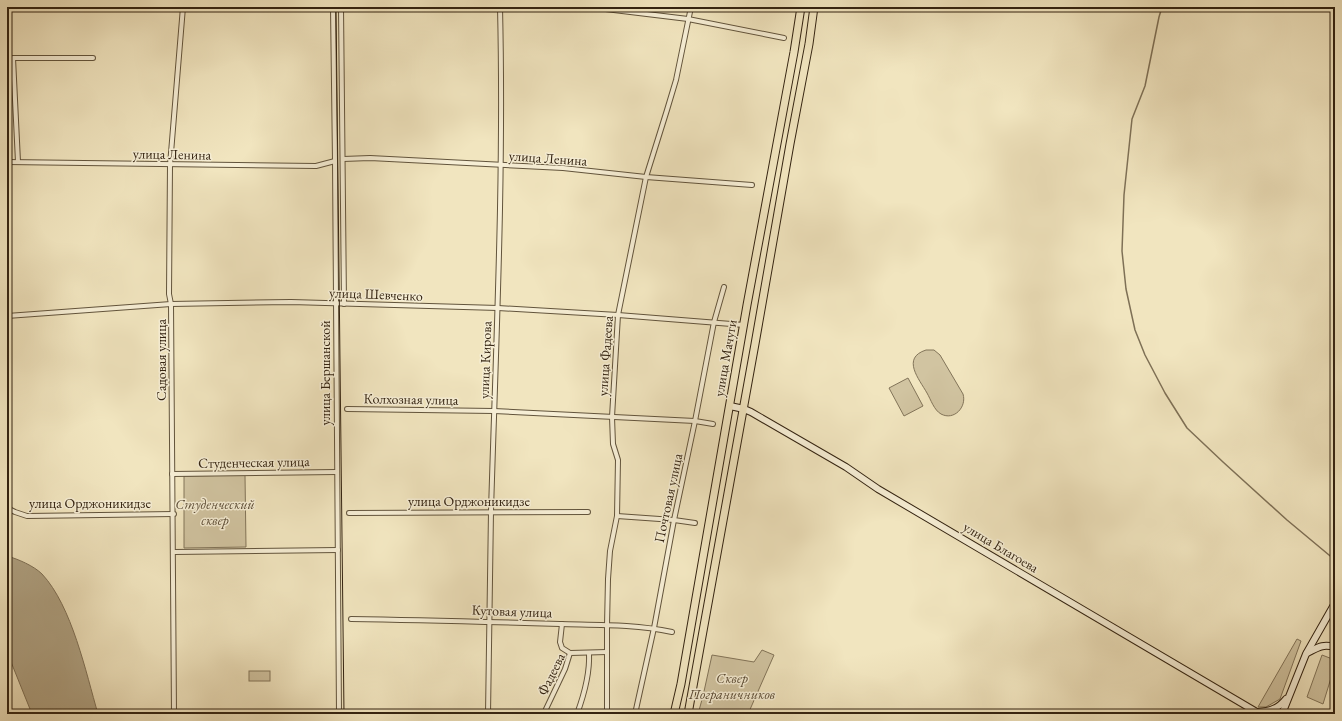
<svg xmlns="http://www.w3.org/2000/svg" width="1342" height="721" viewBox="0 0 1342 721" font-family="'EB Garamond',serif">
  <rect width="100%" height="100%" fill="#f1e5bf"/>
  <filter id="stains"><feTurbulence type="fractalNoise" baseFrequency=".005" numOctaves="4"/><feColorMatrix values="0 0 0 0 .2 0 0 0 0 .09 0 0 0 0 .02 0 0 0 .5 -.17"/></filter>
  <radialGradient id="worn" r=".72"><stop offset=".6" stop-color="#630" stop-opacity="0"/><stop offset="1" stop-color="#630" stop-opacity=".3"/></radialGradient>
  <g fill="#d1c4a1" stroke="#827459">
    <path d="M 926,350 L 934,350 L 940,355 L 963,394 C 967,407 954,421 941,414 C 934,410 931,400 927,393 C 919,379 901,358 926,350 Z"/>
    <path d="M 908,378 L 923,406 L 904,416 L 889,388 Z"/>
    <path d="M 245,475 L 246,547 L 184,548 L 184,476 Z"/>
    <path d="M 1297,639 L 1301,641 L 1280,699 L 1266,707 L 1258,707 Z"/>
    <path d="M 762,650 L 774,655 L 748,714 L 698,714 L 703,696 L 712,655 L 754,662 Z"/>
    <path d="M 1322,655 L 1335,660 L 1335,665 L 1323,704 L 1307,697 Z"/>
    <rect x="249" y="671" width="21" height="10"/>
  </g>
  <path fill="#b0a384" stroke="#7e7056" d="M 7,556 C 18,559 34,566 42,574 C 72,606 86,673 98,714 L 32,714 L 7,652 Z"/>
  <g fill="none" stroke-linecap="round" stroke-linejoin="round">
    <path stroke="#7e7056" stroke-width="1.5" d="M 1162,7 L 1159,17 L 1145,86 L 1132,119 L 1124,195 L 1122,251 L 1126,289 L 1135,330 L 1145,355 L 1165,393 L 1187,428 L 1223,462 L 1287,520 L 1335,560"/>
    <g stroke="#62543c" stroke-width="6">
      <g id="street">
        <path d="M 333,7 L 335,161 L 339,714"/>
        <path d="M 341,7 L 344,304"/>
        <path d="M 589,7 L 688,19 L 784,38"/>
        <path d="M 343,159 L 370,158 L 563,168 L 646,177 L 752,185"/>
        <path d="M 7,162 L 316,166 L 335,161"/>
        <path d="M 18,162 L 13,58 L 93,58"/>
        <path d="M 7,316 L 171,304 L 291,302 L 498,308 L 618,315 L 744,325"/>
        <path d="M 347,409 L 494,411 L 695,421 L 713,424"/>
        <path d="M 172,474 L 337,472"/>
        <path d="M 7,508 L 15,512 L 27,516 L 174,514"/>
        <path d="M 349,513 L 588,512"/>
        <path d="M 617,516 L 674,520 L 695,523"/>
        <path d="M 174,552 L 338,550"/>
        <path d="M 351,619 C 421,620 491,622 560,624 C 598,625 635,624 672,632"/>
        <path d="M 562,624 L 560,642 L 562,648 L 570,653"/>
        <path d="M 174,714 L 171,304 L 169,294 L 170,165 L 183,7"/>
        <path d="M 488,714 C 489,646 490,579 491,511 C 496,343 504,175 500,7"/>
        <path d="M 544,714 L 546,709 L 565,669 L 570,653 L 607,652"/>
        <path d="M 577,714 C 584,695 590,673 589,653"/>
        <path d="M 607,714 L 607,625 L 608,579 L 610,551 L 617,516 L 618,460 L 613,444 L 612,417 L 618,315 L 646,177 L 667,110 L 676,80 L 691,7"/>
        <path d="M 635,714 L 654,628 L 674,520 L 695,421 L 714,322 L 724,287"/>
      </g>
    </g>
    <g stroke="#332311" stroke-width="8">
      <g id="secondary">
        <path d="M 730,406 L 744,409 L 751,412 L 846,467 L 878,489 L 1260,714"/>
        <path d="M 1307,653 C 1319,647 1322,644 1335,647"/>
        <path d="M 1258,712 C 1270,711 1278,709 1286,699"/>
        <path d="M 1282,714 L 1306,654 L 1335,603"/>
      </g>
    </g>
    <g stroke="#332311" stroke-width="9">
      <g id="primary">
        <path d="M 674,714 L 681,684 L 747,305 L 794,52 L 801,7"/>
        <path d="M 688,714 L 755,344 L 790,144 L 809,44 L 814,7"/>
      </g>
    </g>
    <use href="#street" stroke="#f6eed5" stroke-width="4"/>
    <use href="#secondary" stroke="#f6eed5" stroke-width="6"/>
    <use href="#primary" stroke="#f1e5bf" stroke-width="7"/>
    <path stroke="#332311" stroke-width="1" d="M 336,7 L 344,714"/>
  </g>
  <g text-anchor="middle" stroke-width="3" stroke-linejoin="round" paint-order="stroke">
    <g font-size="14" fill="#332311" stroke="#f6eed5">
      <text transform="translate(172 154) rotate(1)" y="5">улица Ленина</text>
      <text transform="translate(548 158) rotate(4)" y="5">улица Ленина</text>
      <text transform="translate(376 294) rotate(2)" y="5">улица Шевченко</text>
      <text transform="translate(605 356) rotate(-86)" y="5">улица Фадеева</text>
      <text transform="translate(725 358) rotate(-80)" y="5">улица Мачуги</text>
      <text transform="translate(161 360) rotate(-90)" y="5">Садовая улица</text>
      <text transform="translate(485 360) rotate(-88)" y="5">улица Кирова</text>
      <text transform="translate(325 373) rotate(-90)" y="5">улица Бершанской</text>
      <text transform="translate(411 399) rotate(1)" y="5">Колхозная улица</text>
      <text transform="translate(254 462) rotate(-1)" y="5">Студенческая улица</text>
      <text transform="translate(668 498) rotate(-78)" y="5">Почтовая улица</text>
      <text x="469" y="506">улица Орджоникидзе</text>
      <text x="90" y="508">улица Орджоникидзе</text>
      <text transform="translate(1001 547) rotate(31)" y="5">улица Благоева</text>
      <text transform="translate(512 611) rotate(2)" y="5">Кутовая улица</text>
      <text transform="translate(551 674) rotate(-64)" y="5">Фадеева</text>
    </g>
    <g font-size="14" font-style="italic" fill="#5a4b35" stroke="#f6eed5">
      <text x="215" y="509">Студенческий<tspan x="215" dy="16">сквер</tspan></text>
      <text x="732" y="683">Сквер<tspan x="732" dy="16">Пограничников</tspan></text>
    </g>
  </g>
  <rect width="1342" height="721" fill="none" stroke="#f1e5bf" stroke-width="24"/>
  <rect x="8" y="8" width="1326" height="705" fill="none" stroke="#332311" stroke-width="2"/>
  <rect x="12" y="12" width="1318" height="697" fill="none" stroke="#332311"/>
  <rect width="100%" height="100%" filter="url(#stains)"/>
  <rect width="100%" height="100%" fill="url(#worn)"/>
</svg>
